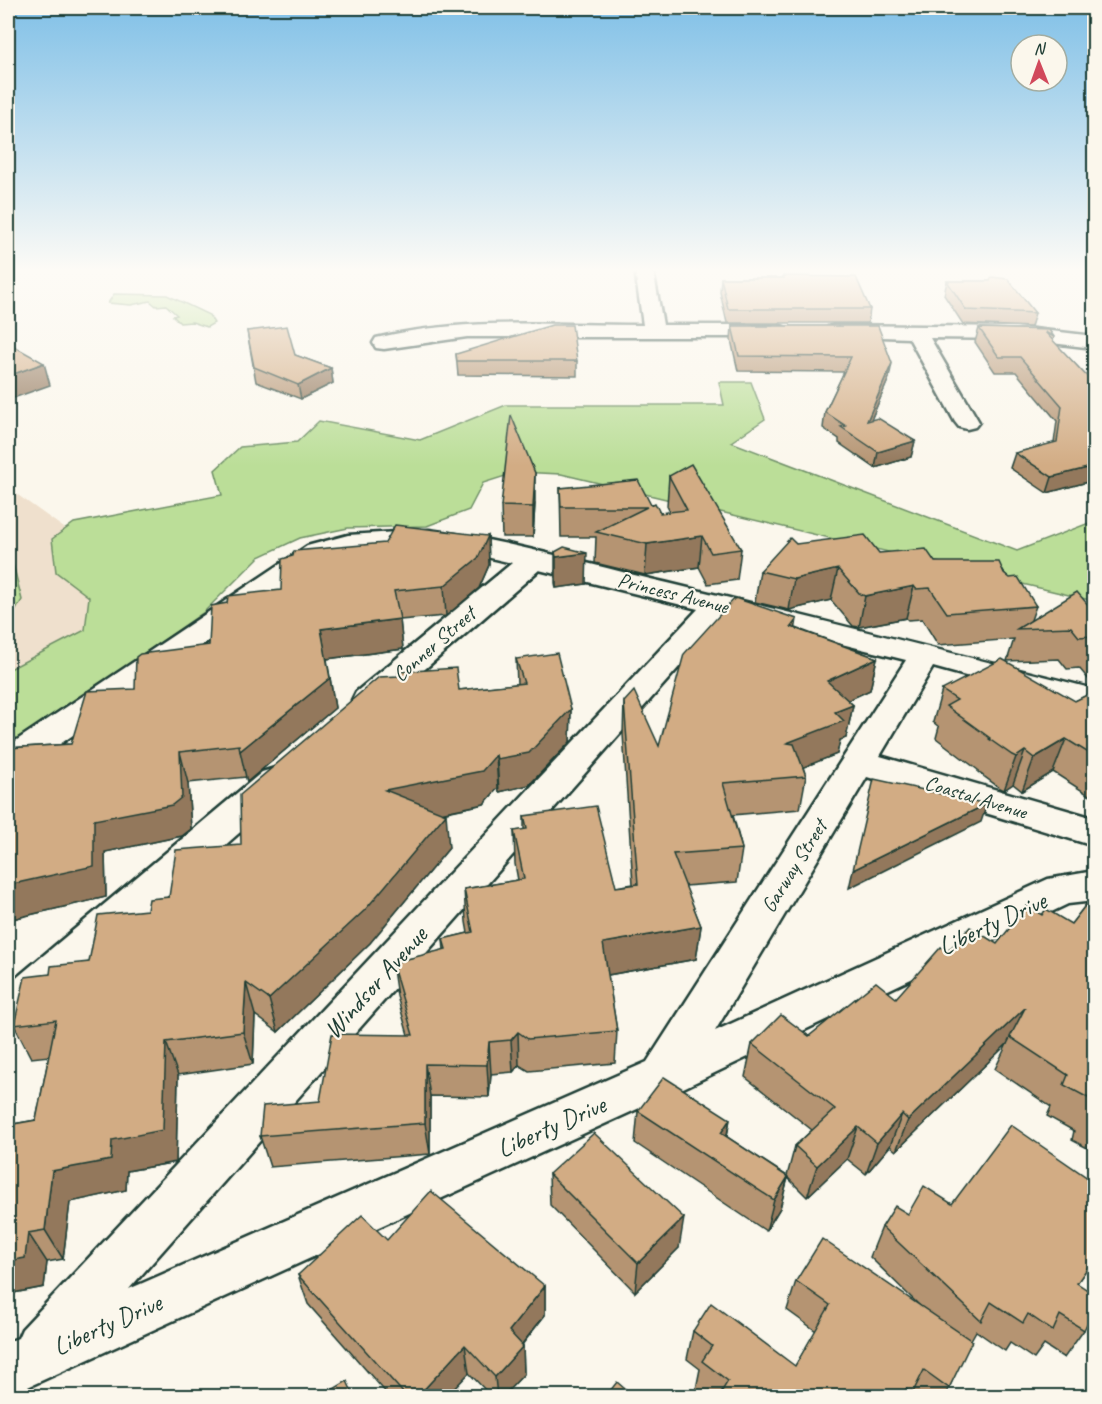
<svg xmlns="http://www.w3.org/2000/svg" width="1102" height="1404" viewBox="0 0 1102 1404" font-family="Caveat,sans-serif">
  <rect width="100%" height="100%" fill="#fbf7ec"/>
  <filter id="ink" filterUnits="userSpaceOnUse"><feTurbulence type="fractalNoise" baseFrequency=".0167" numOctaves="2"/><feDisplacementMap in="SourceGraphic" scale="12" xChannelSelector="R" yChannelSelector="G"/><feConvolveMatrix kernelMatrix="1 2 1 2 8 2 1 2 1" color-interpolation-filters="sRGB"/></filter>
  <g filter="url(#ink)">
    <path fill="#efe0cd" d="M 8,488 L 176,608 L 8,716 Z"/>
    <g fill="#bbde98" stroke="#6d8e66" stroke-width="1.5">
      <path d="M 114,294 L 167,295 L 209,315 L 214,323 L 207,327 L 192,322 L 180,323 L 173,316 L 177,315 L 166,305 L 156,306 L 150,301 L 131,305 L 108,303 Z"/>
      <path d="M 719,382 L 751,382 L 765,419 L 731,442 L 1017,551 L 1094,521 L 1094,601 L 561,474 L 518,472 L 483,483 L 469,510 L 427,526 L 348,528 L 300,538 L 259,557 L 204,612 L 8,748 L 8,670 L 85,630 L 89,597 L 56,572 L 52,539 L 74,523 L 222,495 L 215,470 L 240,447 L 297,442 L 319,421 L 420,440 L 506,405 L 724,405 Z"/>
      <path d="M 8,544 L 22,600 L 8,623 Z"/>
    </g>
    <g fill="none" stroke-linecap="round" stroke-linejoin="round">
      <g stroke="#1f3d34" stroke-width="5">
        <g id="minor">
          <path d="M 635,270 L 653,270 L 663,325 L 777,325 L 784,327 L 787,331 L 784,335 L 777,337 L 467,337 L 384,349 L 376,348 L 373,343 L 376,338 C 463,317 554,325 643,325 Z"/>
          <path d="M 835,325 L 1017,327 L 1094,336 L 1094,348 L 1017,339 L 930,338 L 979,422 L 975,427 L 967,429 L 959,427 L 955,422 L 909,338 L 828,335 L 825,331 L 828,327 Z"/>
          <path d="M 429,530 C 511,541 591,565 672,584 C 813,618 954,653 1094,689 L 1094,711 L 933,667 L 880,756 L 1094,818 L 1094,846 L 867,777 L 715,1031 L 1048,879 L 1094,871 L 1094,901 L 1068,904 L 679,1090 L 8,1396 L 8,1342 L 18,1338 L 22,1329 L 698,609 L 539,570 L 380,708 L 368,711 L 356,708 L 352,700 L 356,692 L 512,563 C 448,547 391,539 327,558 L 20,772 L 8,775 L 8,746 L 307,546 L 348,535 ZM 725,615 L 906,660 L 647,1062 L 129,1289 Z"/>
          <path d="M 275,768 L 288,772 L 293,781 L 288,790 L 23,1023 L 8,1028 L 8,985 L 262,772 Z"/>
        </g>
      </g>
      <use href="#minor" fill="#fbf7ec" fill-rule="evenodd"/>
    </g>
    <g fill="#b59472" stroke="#1f3d34" stroke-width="1.5">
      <path d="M 783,276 L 870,309 L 868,323 L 727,323 L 720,292 L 721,278 L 783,278 Z"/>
      <path d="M 947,281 L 990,281 L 1035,313 L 1031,327 L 963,324 L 944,295 Z"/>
      <path d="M 732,326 L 878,326 L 889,378 L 871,420 L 915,441 L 911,457 L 875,468 L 839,443 L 839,439 L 823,428 L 825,412 L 844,372 L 738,371 L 731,340 Z"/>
      <path d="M 979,328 L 1049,330 L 1054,337 L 1053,341 L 1095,385 L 1095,480 L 1047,493 L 1010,468 L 1015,453 L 1054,443 L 1057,421 L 1016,372 L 995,372 L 975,342 Z"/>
      <path d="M 247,331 L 295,355 L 331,368 L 333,383 L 301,399 L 256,382 Z"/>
      <path d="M 456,354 L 577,361 L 577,376 L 458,375 Z"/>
      <path d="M 669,476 L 741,549 L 737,580 L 708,584 L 699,567 L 645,575 L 595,563 L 596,537 L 561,537 L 560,488 L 651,505 L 660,513 L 670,512 L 667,506 Z"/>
      <path d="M 535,503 L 533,537 L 502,537 L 501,506 Z"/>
      <path d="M 488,536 L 489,565 L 479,588 L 446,616 L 400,620 L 403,649 L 327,659 L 335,708 L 247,782 L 246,777 L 188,783 L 191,829 L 182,836 L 105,852 L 106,897 L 8,920 L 8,748 L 71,744 L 135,689 L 209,645 Z"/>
      <path d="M 796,544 L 879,553 L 1004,573 L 1036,606 L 1031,620 L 1095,606 L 1095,687 L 1079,668 L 1067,669 L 1059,659 L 1007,661 L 1014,639 L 938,645 L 922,619 L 908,620 L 906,618 L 859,627 L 853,626 L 831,600 L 789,610 L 755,602 L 760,571 Z"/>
      <path d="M 555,552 L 586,584 L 556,588 L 555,583 Z"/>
      <path d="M 796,628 L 877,658 L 870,690 L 848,700 L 853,705 L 846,738 L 840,740 L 837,754 L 803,767 L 806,776 L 800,809 L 733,815 L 742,849 L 737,882 L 685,886 L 701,926 L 696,959 L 608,975 L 617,1031 L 615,1063 L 529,1071 L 519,1065 L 513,1072 L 491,1074 L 489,1097 L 430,1096 L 430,1154 L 270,1167 L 260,1136 L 320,1101 L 408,1035 L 397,996 L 392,963 L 444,950 L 443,939 L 468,933 L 466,922 L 464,889 L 518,880 L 515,864 L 514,831 L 524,830 L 524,816 L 616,887 L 633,884 L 623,734 L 624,702 L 659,746 Z"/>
      <path d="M 516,659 L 571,709 L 570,742 L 529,785 L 499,792 L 498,788 L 484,804 L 442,813 L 449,848 L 370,943 L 278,1032 L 255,1015 L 253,1064 L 178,1075 L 176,1162 L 127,1171 L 126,1190 L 70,1202 L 63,1259 L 47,1262 L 44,1287 L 8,1294 L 8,1125 L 36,1120 L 49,1056 L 31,1058 L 14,1025 L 50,974 L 89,962 L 147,910 L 169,897 L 459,690 L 517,684 Z"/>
      <path d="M 942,690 L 1075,701 L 1095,691 L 1095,799 L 1053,772 L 1022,791 L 1013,784 L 1004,790 L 1000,788 L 978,772 L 978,770 L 936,738 L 939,727 L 933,722 Z"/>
      <path d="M 1095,893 L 1095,1152 L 1072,1140 L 1074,1131 L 1047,1116 L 1051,1107 L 995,1069 L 1007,1044 L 896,1151 L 890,1146 L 866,1174 L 847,1159 L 807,1197 L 788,1178 L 780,1208 L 766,1231 L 635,1143 L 638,1111 L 730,1119 L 727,1137 L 787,1176 L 795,1146 L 812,1130 L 745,1077 L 752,1044 L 809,1036 L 896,998 L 948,951 L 997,944 L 1042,915 L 1071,924 Z"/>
      <path d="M 549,1174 L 679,1248 L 635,1292 L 550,1205 Z"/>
      <path d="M 1095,1183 L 1095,1265 L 1091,1263 L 1077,1283 L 1084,1330 L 1064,1358 L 1044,1345 L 1034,1359 L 1010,1343 L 1005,1351 L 976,1331 L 971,1340 L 949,1388 L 944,1396 L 707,1396 L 696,1389 L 700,1369 L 687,1359 L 693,1331 L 795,1366 L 816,1331 L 787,1310 L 796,1281 L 919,1305 L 870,1257 L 882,1227 L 908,1214 L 952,1204 Z"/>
      <path d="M 387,1240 L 545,1286 L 545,1315 L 522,1345 L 523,1346 L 524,1374 L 503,1396 L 491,1396 L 469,1373 L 447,1396 L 389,1396 L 308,1304 L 298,1275 Z"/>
    </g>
    <g fill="#93785c" stroke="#1f3d34" stroke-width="1.5">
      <path d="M 44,363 L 50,385 L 8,400 L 8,376 Z"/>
      <path d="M 892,363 L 889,378 L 864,436 L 867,421 Z"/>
      <path d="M 331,368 L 333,383 L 301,399 L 298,385 Z"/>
      <path d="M 915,441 L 911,457 L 875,468 L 878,452 Z"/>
      <path d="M 1095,466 L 1095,480 L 1047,493 L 1052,477 Z"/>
      <path d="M 535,473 L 535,503 L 533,537 L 533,507 Z"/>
      <path d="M 488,536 L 489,565 L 479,588 L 446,616 L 444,586 Z"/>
      <path d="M 702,536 L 699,567 L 645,575 L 647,544 Z"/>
      <path d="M 587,553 L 586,584 L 556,588 L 556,557 Z"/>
      <path d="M 838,569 L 831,600 L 789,610 L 794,579 Z"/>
      <path d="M 914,586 L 906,618 L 859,627 L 865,596 Z"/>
      <path d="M 400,619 L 403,649 L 326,659 L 321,629 Z"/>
      <path d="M 797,619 L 792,651 L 791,627 Z"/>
      <path d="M 877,658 L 870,690 L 821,713 L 827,681 Z"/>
      <path d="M 330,678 L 335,708 L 247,782 L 240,751 Z"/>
      <path d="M 853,705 L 846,738 L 840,740 L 837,754 L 781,776 L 787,743 L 835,712 Z"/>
      <path d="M 571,709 L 570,742 L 529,785 L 499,792 L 497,759 Z"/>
      <path d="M 1066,739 L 1053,772 L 1022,791 L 1034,758 Z"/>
      <path d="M 1025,751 L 1013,784 L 1004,790 L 1016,757 Z"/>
      <path d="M 180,752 L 188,783 L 191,829 L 182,836 L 105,852 L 106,897 L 8,920 L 8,885 L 94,820 Z"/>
      <path d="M 496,755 L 498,788 L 484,804 L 390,823 L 385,790 Z"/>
      <path d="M 987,804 L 981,822 L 849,888 L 853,870 Z"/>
      <path d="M 446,814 L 449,848 L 370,943 L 278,1032 L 269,999 Z"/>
      <path d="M 701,926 L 696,959 L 602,976 L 603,943 Z"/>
      <path d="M 246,983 L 255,1015 L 253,1064 L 243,1032 Z"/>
      <path d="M 1025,1008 L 1007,1044 L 896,1151 L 908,1120 Z"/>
      <path d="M 518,1032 L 519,1065 L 513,1072 L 511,1040 Z"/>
      <path d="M 166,1042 L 178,1075 L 176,1162 L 127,1171 L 126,1190 L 70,1202 L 63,1259 L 45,1230 L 52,1171 L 112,1140 Z"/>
      <path d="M 489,1042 L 491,1074 L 489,1097 L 487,1065 Z"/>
      <path d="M 425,1064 L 430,1096 L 430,1154 L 425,1123 Z"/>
      <path d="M 902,1114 L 890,1146 L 866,1174 L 877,1143 Z"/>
      <path d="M 730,1119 L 724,1150 L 721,1133 Z"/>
      <path d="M 858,1127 L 847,1159 L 807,1197 L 817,1166 Z"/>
      <path d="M 788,1177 L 780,1208 L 766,1231 L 774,1200 Z"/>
      <path d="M 684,1218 L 679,1248 L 635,1292 L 638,1263 Z"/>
      <path d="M 28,1233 L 47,1262 L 44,1287 L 8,1294 L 8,1261 Z"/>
      <path d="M 545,1286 L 545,1315 L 510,1359 L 509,1331 Z"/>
      <path d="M 465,1345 L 469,1373 L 447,1396 L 418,1396 Z"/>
      <path d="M 523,1346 L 524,1374 L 503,1396 L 497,1396 L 495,1377 Z"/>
    </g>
    <g fill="#d2ac84" stroke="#1f3d34" stroke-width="1.5">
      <path d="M 783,276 L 856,277 L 870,309 L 728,309 L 721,278 L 784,278 Z"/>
      <path d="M 992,277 L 1008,279 L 1035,313 L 966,310 L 947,281 L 990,281 Z"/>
      <path d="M 552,325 L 572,325 L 577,361 L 457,361 L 456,354 Z"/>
      <path d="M 287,326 L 295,355 L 331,368 L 298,385 L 254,367 L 247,331 Z"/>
      <path d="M 732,326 L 878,326 L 892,363 L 867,421 L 878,418 L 915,441 L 878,452 L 841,427 L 846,426 L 825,412 L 851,357 L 739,356 Z"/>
      <path d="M 979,328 L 1049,330 L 1054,337 L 1045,332 L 1095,385 L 1095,466 L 1052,477 L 1015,453 L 1057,442 L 1062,406 L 1020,357 L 999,357 Z"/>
      <path d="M 8,343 L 44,363 L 8,376 Z"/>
      <path d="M 511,415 L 535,473 L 533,507 L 501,506 Z"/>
      <path d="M 691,464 L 741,549 L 711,553 L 702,536 L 647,544 L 596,532 L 647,507 L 561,507 L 560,488 L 638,480 L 651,505 L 655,503 L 660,513 L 687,510 L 669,476 Z"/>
      <path d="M 395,525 L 488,536 L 478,558 L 444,586 L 394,591 L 400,619 L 321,629 L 330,678 L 240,751 L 239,745 L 180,752 L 182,797 L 172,805 L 94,820 L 94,866 L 8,885 L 8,748 L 71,744 L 87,691 L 135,689 L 136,657 L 140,654 L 209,645 L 211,606 L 227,603 L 228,596 L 281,590 L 282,559 L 293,556 L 294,551 L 385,543 Z"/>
      <path d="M 865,535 L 879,553 L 926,549 L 935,562 L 999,562 L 1004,573 L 1010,578 L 1018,577 L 1036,606 L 947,613 L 930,588 L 916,589 L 914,586 L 865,596 L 860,594 L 838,569 L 794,579 L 760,571 L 790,538 L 796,544 Z"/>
      <path d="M 564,547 L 587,553 L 556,557 L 555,552 Z"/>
      <path d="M 1077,592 L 1090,607 L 1095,606 L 1095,639 L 1092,636 L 1079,637 L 1071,627 L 1017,629 Z"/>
      <path d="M 735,598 L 797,619 L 791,627 L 877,658 L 827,681 L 853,705 L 835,712 L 844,721 L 787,743 L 794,744 L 806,776 L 723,783 L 742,849 L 673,854 L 701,926 L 603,943 L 617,1031 L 528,1039 L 518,1032 L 511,1040 L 489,1042 L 487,1065 L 425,1064 L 425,1123 L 260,1136 L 263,1106 L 320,1101 L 332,1034 L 413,1035 L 392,963 L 446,949 L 443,939 L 473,932 L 464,889 L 524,879 L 514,831 L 527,829 L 524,816 L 596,806 L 616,887 L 638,884 L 624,702 L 634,691 L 659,746 L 684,654 Z"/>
      <path d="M 557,653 L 571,709 L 529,753 L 497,759 L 496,755 L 482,771 L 385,790 L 446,814 L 365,910 L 269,999 L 246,983 L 243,1032 L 166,1042 L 163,1130 L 112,1140 L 111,1160 L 52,1171 L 45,1230 L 28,1233 L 25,1258 L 8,1261 L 8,1125 L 36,1120 L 56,1020 L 14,1025 L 25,977 L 50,974 L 51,966 L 89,962 L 98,915 L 147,910 L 149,899 L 169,897 L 176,850 L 241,845 L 240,795 L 379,677 L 399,676 L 398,672 L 456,668 L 459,690 L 524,683 L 516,659 Z"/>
      <path d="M 1002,659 L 1075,701 L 1095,691 L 1095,757 L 1066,739 L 1034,758 L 1025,751 L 1016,757 L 1012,755 L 989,739 L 990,738 L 946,706 L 957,700 L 942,690 Z"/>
      <path d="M 874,779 L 987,804 L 853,870 Z"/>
      <path d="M 1095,893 L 1095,1111 L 1090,1109 L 1092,1100 L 1064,1085 L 1068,1075 L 1010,1037 L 1025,1008 L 908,1120 L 902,1114 L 877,1143 L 858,1127 L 817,1166 L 795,1146 L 835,1109 L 752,1044 L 781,1015 L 809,1036 L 876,982 L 896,998 L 941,947 L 948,951 L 970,927 L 997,944 L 1027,906 L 1042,915 L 1046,909 L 1071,924 Z"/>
      <path d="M 664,1077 L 730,1119 L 721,1133 L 788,1177 L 774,1200 L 638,1111 Z"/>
      <path d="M 1011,1125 L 1095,1183 L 1095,1257 L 1077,1283 L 1095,1295 L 1095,1307 L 1084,1330 L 1060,1315 L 1053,1331 L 1028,1314 L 1023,1323 L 991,1302 L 981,1321 L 882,1227 L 895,1206 L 908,1214 L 924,1186 L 952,1204 Z"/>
      <path d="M 594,1133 L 684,1218 L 638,1263 L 549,1174 Z"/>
      <path d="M 431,1191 L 545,1286 L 509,1331 L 523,1346 L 495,1377 L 465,1345 L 418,1396 L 406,1396 L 298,1275 L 362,1215 L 387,1240 Z"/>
      <path d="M 822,1239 L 972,1341 L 949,1388 L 924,1370 L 912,1394 L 906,1389 L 901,1396 L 719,1396 L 728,1381 L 702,1361 L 712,1346 L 693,1331 L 711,1303 L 795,1366 L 830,1305 L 796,1281 Z"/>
      <path d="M 347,1381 L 354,1396 L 322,1396 Z"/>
      <path d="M 617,1382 L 633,1396 L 606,1396 Z"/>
    </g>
  </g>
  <linearGradient id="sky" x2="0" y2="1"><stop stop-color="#80c0e7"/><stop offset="0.58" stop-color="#fdfbf6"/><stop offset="1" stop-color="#fdfbf6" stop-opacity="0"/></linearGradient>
  <rect width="1102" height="466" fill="url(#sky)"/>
  <g text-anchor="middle" stroke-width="4.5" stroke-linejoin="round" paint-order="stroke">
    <g font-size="21" fill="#1f3d34" stroke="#fbf7ec">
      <text transform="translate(673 593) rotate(14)" y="7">Princess Avenue</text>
      <text transform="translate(434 644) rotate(-41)" y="7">Conner Street</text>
      <text transform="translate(976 797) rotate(17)" y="7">Coastal Avenue</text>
      <text transform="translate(794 866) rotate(-58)" y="7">Garway Street</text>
    </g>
    <g font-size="26" fill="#1f3d34" stroke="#fbf7ec">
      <text transform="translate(992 923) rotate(-25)" y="9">Liberty Drive</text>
      <text transform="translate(375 982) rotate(-48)" y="9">Windsor Avenue</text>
      <text transform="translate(551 1126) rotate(-24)" y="9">Liberty Drive</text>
      <text transform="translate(107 1324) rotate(-24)" y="9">Liberty Drive</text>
    </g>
  </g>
  <rect width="1102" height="1404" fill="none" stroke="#fbf7ec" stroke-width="30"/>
  <rect x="15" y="15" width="1072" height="1374" fill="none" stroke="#1f3d34" stroke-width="2" filter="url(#ink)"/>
  <g transform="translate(1039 63) rotate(359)"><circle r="28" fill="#fbf7ec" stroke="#a3ada2" stroke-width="1.5"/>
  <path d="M0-4.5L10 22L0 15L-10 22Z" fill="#d1495b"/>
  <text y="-9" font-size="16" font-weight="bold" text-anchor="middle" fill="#1f3d34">N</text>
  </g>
</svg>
